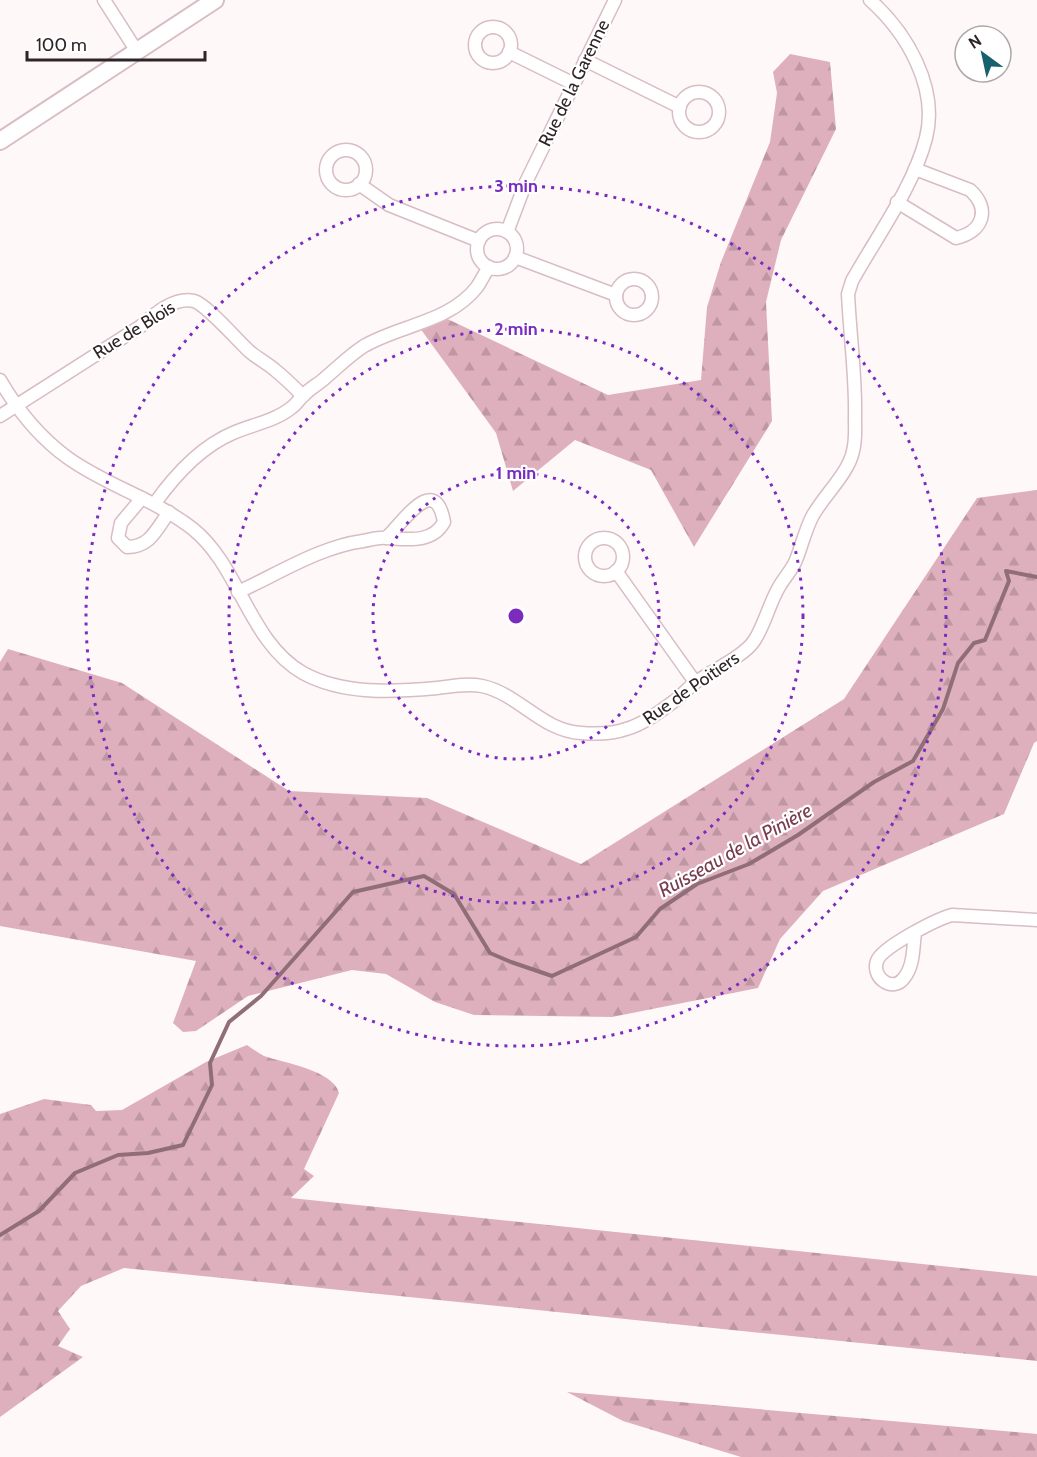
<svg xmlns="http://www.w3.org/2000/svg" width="1037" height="1457" viewBox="0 0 1037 1457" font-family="Cabin,sans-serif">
  <defs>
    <pattern id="forest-firs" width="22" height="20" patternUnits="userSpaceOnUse" patternTransform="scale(1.5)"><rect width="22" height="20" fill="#deb0bd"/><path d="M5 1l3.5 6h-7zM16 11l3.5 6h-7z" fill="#bf97a2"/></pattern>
  </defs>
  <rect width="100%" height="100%" fill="#fef8f9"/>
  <g fill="url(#forest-firs)">
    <path d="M 790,54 L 830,62 L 836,129 L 781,240 L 766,302 L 772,421 L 694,547 L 651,470 L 575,440 L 513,491 L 496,433 L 417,324 L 439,315 L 608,395 L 701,380 L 707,307 L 721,262 L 770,142 L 777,93 L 773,72 Z"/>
    <path d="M 1037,490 L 1037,741 L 1034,743 L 1004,814 L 823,891 L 780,939 L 758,988 L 612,1017 L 474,1015 L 435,1002 L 386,974 L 352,970 L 248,996 L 196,1031 L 183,1032 L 173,1023 L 196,961 L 0,926 L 0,662 L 8,649 L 122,683 L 289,791 L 427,798 L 581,864 L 844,699 L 977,498 Z"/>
    <path d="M 247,1045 C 253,1049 258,1053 264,1056 C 284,1063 333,1070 339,1093 L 304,1169 L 314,1176 L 291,1198 L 1037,1276 L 1037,1361 L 124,1268 L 81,1286 L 58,1311 L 70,1329 L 58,1346 L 83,1357 L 0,1417 L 0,1114 L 44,1099 L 91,1105 L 96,1111 L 122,1110 L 206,1062 Z"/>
    <path d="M 567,1392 L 1037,1434 L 1037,1457 L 741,1457 L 623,1421 Z"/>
  </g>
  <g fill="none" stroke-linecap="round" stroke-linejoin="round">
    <path stroke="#906e77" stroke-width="4" d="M 0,1235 L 39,1211 L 75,1173 L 118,1155 L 148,1153 L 183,1145 L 212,1085 L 210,1063 L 229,1022 L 261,996 L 353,892 L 424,876 L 454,894 L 490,953 L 511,962 L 552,976 L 636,937 L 660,909 L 697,884 L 749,864 L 798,835 L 874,782 L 913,761 L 943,709 L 958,663 L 974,643 L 985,640 L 1009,581 L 1006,571 L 1037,577"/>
    <g stroke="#d8bdc4" stroke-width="15">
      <g id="street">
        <path d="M 104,0 L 136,50"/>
        <circle cx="493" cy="45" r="18"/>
        <path d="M 509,52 L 574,84"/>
        <path d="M 585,60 L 680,107"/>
        <circle cx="699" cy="112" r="20"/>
        <circle cx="346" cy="170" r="20"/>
        <path d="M 359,184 L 389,205 L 479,241"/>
        <path d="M 897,202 L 956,238 C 983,232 991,209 970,190 L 915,169"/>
        <circle cx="497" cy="249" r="20"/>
        <path d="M 507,232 L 526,182 L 615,0"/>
        <path d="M 515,257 L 616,295"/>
        <circle cx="634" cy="297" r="18"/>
        <path d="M 0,380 C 18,411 39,437 68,458 C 107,486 155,499 193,529 C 240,567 249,642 303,673 C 343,695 393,692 437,688 C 452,686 467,683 482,686 C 519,694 542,731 581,733 C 595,734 613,734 626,729 C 644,724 662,710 677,699 C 683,694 689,687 696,682 C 712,671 744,656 754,641 C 765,624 769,604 779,587 C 784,578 792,570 796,560 C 802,545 805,531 812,517 C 823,496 849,473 853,451 C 856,440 855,429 855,418 C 856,377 850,336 848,294 L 852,281 C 877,236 913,188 926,138 C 939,87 906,32 870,0"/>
        <path d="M 0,416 L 141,326 C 154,314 175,296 194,301 C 207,305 237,340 249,351 C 257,358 267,363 275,370 C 285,378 294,387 302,395"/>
        <path d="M 142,498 L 121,523 L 118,538 L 127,547 C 150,547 156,530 169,512"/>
        <path d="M 155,503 C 175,475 200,447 233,433 C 251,425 275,421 291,408 C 296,405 299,399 304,395 C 310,388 319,384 325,378 C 338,367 350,355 364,346 C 400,325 450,322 477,287 C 481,281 485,273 489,267"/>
        <circle cx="604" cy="557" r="19"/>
        <path d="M 616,571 L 695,682"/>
        <path d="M 238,592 C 278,574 319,547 363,541 C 370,540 379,537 386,538 C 407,539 432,544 444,522 C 435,471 402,524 386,538"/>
        <path d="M 915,933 C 913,947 914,966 904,978 C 893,993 871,978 877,961 C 882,947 937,919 952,915 L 1037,920"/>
      </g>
    </g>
    <g stroke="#d8bdc4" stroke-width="20">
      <path id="secondary" d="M 0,141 L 215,0"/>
    </g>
    <use href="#street" stroke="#fff" stroke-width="12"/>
    <use href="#secondary" stroke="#fff" stroke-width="16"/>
  </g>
  <g fill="none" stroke="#7b2cbf" stroke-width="3" stroke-dasharray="3 6">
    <circle cx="516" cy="616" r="143"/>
    <circle cx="516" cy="616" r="287"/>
    <circle cx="516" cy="616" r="430"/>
  </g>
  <g text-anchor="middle" stroke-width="4.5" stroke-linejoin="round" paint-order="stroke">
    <g font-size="18" fill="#2f2528" stroke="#fff">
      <text transform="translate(574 83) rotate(-64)" y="6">Rue de la Garenne</text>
      <text transform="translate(134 330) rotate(-32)" y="6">Rue de Blois</text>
      <text transform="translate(691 688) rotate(-35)" y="6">Rue de Poitiers</text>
    </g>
    <g font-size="20" font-style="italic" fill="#783d50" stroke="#fff">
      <text transform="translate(735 850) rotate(-29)" y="7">Ruisseau de la Pinière</text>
    </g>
  </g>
  <circle cx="516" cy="616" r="9" fill="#7b2cbf" stroke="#fff" stroke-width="3"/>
  <g font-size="18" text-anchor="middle" font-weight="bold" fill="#7b2cbf" stroke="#fff" stroke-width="4.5" stroke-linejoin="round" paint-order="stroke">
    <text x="516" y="192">3 min</text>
    <text x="516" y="335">2 min</text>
    <text x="516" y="479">1 min</text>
  </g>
  <g transform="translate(983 54) rotate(327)"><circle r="28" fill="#ffffff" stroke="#aca8a9" stroke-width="1.5"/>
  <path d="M0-4.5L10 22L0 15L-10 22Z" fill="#15616d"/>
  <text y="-9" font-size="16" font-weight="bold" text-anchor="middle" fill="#2f2528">N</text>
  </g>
  <path d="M27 51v9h178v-9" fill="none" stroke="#2f2528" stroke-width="3"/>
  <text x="36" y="51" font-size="18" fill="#2f2528" stroke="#ffffff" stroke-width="4.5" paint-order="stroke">100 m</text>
</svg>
